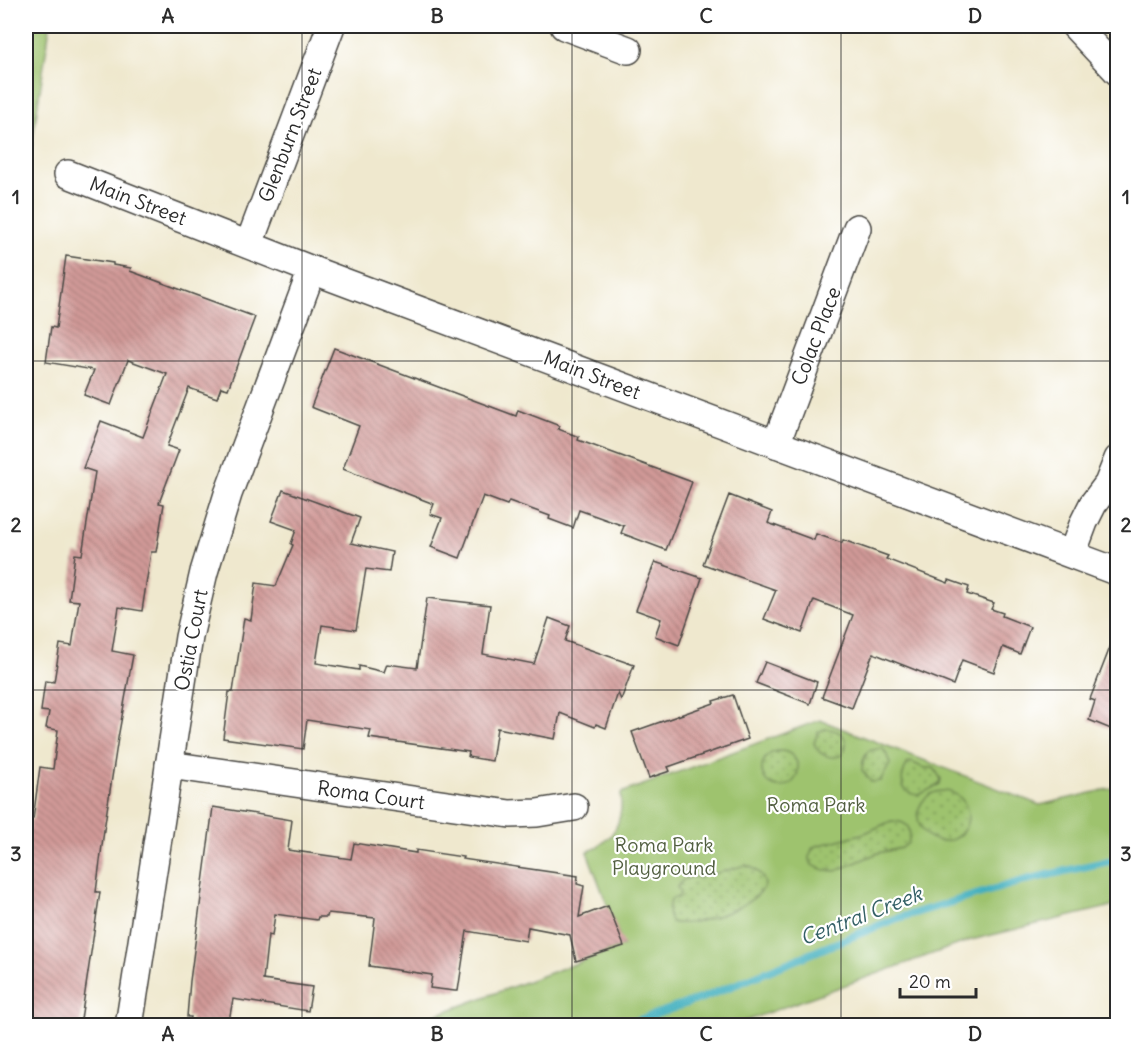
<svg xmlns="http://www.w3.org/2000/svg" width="1143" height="1051" viewBox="0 0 1143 1051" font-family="Delius,sans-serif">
  <defs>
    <pattern id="garden-dots" width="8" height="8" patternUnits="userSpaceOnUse" patternTransform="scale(1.5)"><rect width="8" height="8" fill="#9ec36e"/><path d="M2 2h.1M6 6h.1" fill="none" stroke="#819f5b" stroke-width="1.8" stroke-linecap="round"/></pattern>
    <pattern id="building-back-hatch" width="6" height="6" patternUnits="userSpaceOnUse" patternTransform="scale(1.5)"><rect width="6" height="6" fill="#d19a98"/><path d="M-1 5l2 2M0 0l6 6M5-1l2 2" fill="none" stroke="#aa7e7c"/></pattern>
  </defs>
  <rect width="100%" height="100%" fill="#fff"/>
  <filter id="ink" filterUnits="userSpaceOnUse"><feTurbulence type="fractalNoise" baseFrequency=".0167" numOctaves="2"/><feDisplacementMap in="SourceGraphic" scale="12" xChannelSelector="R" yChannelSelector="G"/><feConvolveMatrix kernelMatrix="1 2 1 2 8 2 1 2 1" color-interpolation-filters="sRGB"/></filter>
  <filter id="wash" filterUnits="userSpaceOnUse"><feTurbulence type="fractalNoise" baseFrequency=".008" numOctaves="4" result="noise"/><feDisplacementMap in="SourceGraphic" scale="24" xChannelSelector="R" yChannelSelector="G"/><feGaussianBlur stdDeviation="1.35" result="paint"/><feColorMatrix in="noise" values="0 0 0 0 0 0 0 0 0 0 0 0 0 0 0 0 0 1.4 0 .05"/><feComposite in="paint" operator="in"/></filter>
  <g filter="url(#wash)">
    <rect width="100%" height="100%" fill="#efe8ce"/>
    <g fill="#9ec36e" stroke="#64774c" stroke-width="1.5">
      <path d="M 26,26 L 50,26 L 26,182 Z"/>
      <path d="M 820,720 L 1040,805 L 1117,787 L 1117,905 L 971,940 L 734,1025 L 406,1026 L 623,946 L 587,852 C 615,840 623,822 621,793 Z"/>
    </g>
    <g fill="url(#garden-dots)" stroke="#64774c" stroke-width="1.5">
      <path d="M 825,729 C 842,729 852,740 842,755 C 830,760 818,755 814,743 L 818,732 Z"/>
      <path d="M 882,748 L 886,753 L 890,764 L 880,781 L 871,782 L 862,770 L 863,761 L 868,751 Z"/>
      <circle cx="780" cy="769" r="18"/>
      <path d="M 911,762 L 924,768 L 934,768 L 941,779 L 940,784 L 919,795 C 899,794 899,777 908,763 Z"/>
      <circle cx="943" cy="816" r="25"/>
      <path d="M 891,821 C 907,821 913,827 908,843 L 902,848 L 878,853 L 836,871 L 824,870 L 812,865 L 809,857 L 813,847 L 865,833 Z"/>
      <path d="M 746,865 C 756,869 763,874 765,885 C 757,906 692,929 671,922 C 667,914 667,904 673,898 L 678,898 L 680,892 L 677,887 C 684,877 689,876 701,877 L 705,872 L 717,873 Z"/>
    </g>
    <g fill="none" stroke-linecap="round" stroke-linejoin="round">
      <path stroke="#41afbe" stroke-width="8" d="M 622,1026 L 705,997 L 895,919 L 1026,880 L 1118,859"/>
    </g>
    <g id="blocks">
      <g fill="url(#building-back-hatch)">
        <path d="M 66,256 L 113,263 L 113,265 L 131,268 L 130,271 L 255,317 L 228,389 L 221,387 L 217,398 L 189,388 L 167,446 L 179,450 L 159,503 L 164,504 L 156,552 L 151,552 L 142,611 L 119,607 L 112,651 L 133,655 L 118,738 L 104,830 L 96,892 L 100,892 L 80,1026 L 26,1026 L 26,979 L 32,931 L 26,930 L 26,830 L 29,831 L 30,819 L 33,819 L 40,767 L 53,769 L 58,730 L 46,728 L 49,712 L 41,711 L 45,681 L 54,682 L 60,644 L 72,646 L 79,601 L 69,600 L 75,554 L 82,555 L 95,472 L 83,468 L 101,421 L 143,437 L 167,374 L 128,360 L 111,405 L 84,395 L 94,370 L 46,362 L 51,327 L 56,328 Z"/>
        <path d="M 334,348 L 516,416 L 518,410 L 560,426 L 558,429 L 579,437 L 578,440 L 692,482 L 666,550 L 621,533 L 624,526 L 579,510 L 573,528 L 549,519 L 550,516 L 509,501 L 507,505 L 483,496 L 460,558 L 431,547 L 442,518 L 430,514 L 434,504 L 343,469 L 359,426 L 311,407 Z"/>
        <path d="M 283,490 L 360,518 L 351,543 L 392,552 L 389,572 L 366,569 L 356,630 L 322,625 L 316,663 L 359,670 L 359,666 L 384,672 L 387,664 L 417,668 L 427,598 L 490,605 L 483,654 L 534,664 L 549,618 L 570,626 L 565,641 L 634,665 L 621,700 L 618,693 L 606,728 L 596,724 L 595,727 L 560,713 L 555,739 L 497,728 L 492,761 L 468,757 L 469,752 L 369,738 L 371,730 L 307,720 L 303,749 L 223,738 L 229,692 L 233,692 L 244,618 L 251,620 L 256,583 L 276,586 L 293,545 L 291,544 L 296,530 L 271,521 Z"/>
        <path d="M 729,495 L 772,512 L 768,523 L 814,540 L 816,534 L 842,543 L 843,540 L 888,556 L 886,559 L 948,583 L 949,580 L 969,587 L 967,594 L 994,603 L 991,609 L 1003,613 L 1002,616 L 1030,627 L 1020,654 L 1003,647 L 994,672 L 962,660 L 953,685 L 873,653 L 852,708 L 822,697 L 853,615 L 814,600 L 802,633 L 764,619 L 776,590 L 703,564 Z"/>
        <path d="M 655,562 L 702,578 L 679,645 L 655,636 L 661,619 L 636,610 Z"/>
        <path d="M 1116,632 L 1118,632 L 1118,732 L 1089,720 L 1095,701 L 1090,699 Z"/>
        <path d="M 765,662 L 817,682 L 810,704 L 756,683 Z"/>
        <path d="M 733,695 L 748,739 L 668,767 L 670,771 L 649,778 L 632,732 L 714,703 L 713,701 Z"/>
        <path d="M 213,807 L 292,820 L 288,850 L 351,859 L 354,843 L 416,853 L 416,850 L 463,857 L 462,859 L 578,876 L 577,884 L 584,886 L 579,917 L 608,906 L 624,946 L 576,961 L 570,935 L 528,927 L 526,941 L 467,931 L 458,991 L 455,991 L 430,988 L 432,975 L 369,966 L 375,918 L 328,913 L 327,917 L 318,917 L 317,920 L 275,914 L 272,936 L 268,935 L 263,980 L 312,987 L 308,1011 L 233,999 L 228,1026 L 190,1026 L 191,1017 L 187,1017 L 190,981 Z"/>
      </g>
    </g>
  </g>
  <g filter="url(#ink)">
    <use href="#blocks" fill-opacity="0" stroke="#484743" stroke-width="1.5"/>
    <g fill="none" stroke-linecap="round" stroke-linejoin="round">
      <g stroke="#484743" stroke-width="30">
        <g id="minor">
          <path d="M 564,26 L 628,50"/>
          <path d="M 1075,26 L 1118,72"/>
          <path d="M 68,174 L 312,270 L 1118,572"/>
          <path d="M 249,244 L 331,26"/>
          <path d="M 776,444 L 857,228"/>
          <path d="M 1072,554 L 1084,522 L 1093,504 L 1108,484 L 1118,459"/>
          <path d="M 169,765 L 510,814 L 537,813 L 574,807"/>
          <path d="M 129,1026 L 189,637 L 204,572 L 228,494 L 312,270"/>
        </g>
      </g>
      <use href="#minor" stroke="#fff" stroke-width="27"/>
    </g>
  </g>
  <path fill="none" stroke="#2b2b2b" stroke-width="1.5" stroke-opacity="0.55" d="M 302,26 L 302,1026M 572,26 L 572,1026M 841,26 L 841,1026M 26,361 L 1118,361M 26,690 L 1118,690"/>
  <g text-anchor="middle" stroke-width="4.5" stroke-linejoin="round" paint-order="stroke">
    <g font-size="20" fill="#2b2b2b" stroke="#fff">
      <text transform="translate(290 135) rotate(-69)" y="7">Glenburn Street</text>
      <text transform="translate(138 201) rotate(21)" y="7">Main Street</text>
      <text transform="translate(816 336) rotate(-69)" y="7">Colac Place</text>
      <text transform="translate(592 375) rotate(21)" y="7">Main Street</text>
      <text transform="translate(191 640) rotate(-79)" y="7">Ostia Court</text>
      <text transform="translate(371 795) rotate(8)" y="7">Roma Court</text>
    </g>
    <g font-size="20" fill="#536042" stroke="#fff">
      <text x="816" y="812">Roma Park</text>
      <text x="664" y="852">Roma Park<tspan x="664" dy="23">Playground</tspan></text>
    </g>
    <g font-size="21" font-style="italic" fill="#346066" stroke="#fff">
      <text transform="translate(861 916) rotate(-21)" y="7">Central Creek</text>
    </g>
  </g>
  <rect width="1143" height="1051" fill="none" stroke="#fff" stroke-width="66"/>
  <path d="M900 988v9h76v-9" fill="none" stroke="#2b2b2b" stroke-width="3"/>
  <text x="909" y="988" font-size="18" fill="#2b2b2b" stroke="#ffffff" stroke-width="4.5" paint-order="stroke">20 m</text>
  <rect x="33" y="33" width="1077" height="985" fill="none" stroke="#2b2b2b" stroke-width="2"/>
  <g font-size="20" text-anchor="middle" font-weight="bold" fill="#2b2b2b">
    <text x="168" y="23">A</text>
    <text x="437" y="23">B</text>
    <text x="706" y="23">C</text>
    <text x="975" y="23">D</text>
    <text x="16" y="204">1</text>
    <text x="1126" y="204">1</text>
    <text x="16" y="532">2</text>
    <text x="1126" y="532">2</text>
    <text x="16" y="861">3</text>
    <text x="1126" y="861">3</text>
    <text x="168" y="1041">A</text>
    <text x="437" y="1041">B</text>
    <text x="706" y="1041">C</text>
    <text x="975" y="1041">D</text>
  </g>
</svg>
